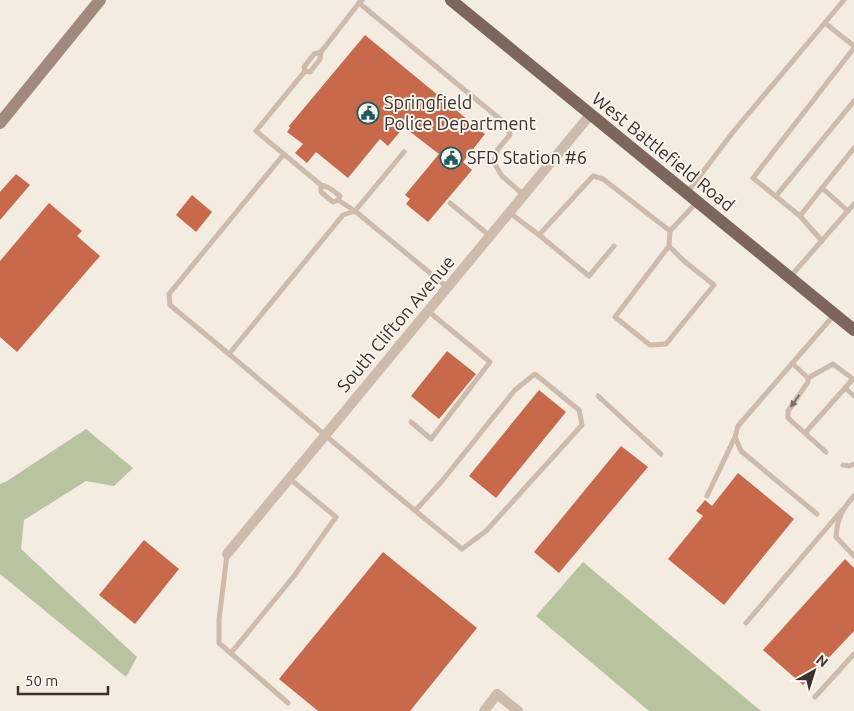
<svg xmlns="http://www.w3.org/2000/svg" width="854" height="711" viewBox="0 0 854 711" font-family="Ubuntu,sans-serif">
  <rect width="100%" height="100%" fill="#f4ebe1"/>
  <g fill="#b8c4a0">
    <path d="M 86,429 L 133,468 L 114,486 L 86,481 L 24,520 L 21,549 L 137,657 L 126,677 L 0,574 L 0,484 L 7,481 Z"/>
    <path d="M 583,562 L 761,711 L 649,711 L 536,616 Z"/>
  </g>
  <g fill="#c8694b">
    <path d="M 365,35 L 485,134 L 463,162 L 472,170 L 428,222 L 406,204 L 410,199 L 405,195 L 439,154 L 404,127 L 388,146 L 380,139 L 348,178 L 316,152 L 307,163 L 295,153 L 303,144 L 287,132 L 290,128 L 289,126 Z"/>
    <path d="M 16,174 L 30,185 L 0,220 L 0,192 Z"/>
    <path d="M 192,195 L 212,212 L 196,232 L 176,215 Z"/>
    <path d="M 49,203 L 82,231 L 77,236 L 100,256 L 17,352 L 0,337 L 0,261 Z"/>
    <path d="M 447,351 L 476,374 L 439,419 L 411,396 Z"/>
    <path d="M 539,390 L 566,412 L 496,498 L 469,476 Z"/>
    <path d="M 621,446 L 648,467 L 559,573 L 534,552 Z"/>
    <path d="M 738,473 L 794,519 L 724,605 L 668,559 L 703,516 L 696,511 L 705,500 L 712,506 Z"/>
    <path d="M 144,540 L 179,569 L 135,624 L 99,595 Z"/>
    <path d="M 383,552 L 477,628 L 410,711 L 318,711 L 279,679 Z"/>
    <path d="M 845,559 L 854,568 L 854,631 L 803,685 L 763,650 Z"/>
  </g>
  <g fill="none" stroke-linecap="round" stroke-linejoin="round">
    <g stroke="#cdbbac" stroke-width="5">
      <path d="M 362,0 L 359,3 L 506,124 L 510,135 L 498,149 L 494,163 L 502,176 L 524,195"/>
      <path d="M 825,23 L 854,46"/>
      <path d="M 321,52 L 359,3"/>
      <path d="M 305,71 L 310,72 L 320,59 L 321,52 L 314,54 L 304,67 L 305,71 L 256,131 L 321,185"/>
      <path d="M 404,152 L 355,211 L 447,287"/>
      <path d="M 822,188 L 800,216 L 753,178 L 854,48"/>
      <path d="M 687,193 L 733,132 L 844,0"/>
      <path d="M 776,196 L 854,101"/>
      <path d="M 338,200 L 340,196 C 333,191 329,186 321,185 L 321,192 L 333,202 L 338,200 L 355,211"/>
      <path d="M 450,203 L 490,236"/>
      <path d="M 355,211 L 343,215 L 229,354 L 390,490 L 462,549 L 486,531 L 582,425 L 579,410 L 535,374 L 515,390 L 442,481 L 415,511"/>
      <path d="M 848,211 L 822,188 L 854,148"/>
      <path d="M 510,213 L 539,235 L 593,176 L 603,179 L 670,231 L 697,202"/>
      <path d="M 800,216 L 822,241"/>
      <path d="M 539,235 L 589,276 L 614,246"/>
      <path d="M 669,246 L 615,317 L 650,345 L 666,344 L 714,285 L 684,261 L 669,246 L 670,231"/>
      <path d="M 790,277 L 854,204"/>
      <path d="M 229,354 L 170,305 L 169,294 L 284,154"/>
      <path d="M 792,363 L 808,378 L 808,382 L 788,411 L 788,418 L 826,452"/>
      <path d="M 845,388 L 854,396"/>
      <path d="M 598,396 L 661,454"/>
      <path d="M 411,422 L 431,439 L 490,362 L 428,311"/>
      <path d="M 805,433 L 853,379 L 833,364 L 808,378"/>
      <path d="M 843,465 L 849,466 L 854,464"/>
      <path d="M 707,496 L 735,437"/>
      <path d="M 854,496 C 842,509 837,519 836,537 L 854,556"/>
      <path d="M 817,514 L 741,451 L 735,437 L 738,426 L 834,315"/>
      <path d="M 227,554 L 219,620 L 219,643 L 288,703"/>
      <path d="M 746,623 L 842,510"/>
      <path d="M 231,653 L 294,576 L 336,517 L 290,479"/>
      <path d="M 815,697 L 854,654"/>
    </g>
    <g stroke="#cdbbac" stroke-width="10">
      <path d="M 227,554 L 590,115"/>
      <path d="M 484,711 L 497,694 L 518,711"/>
    </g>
    <path stroke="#a18a7d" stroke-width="12" d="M 0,123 L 100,0"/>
    <path stroke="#7d675c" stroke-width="12" d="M 451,0 L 854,330"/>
  </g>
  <defs><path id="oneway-solid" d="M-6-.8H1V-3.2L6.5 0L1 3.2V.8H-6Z" transform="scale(1.25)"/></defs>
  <use fill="#7d6f65" href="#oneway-solid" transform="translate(795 401) rotate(125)"/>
  <defs>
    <g id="civic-ring" transform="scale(1.125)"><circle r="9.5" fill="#fbf5ee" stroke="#1f5a5e" stroke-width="1.5"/><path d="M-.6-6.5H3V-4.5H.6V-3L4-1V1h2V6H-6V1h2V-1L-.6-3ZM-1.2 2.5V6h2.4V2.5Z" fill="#1f5a5e"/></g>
  </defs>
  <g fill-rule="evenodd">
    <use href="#civic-ring" x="368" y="113"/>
    <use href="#civic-ring" x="451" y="158"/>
  </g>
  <g text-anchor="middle" stroke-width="4" stroke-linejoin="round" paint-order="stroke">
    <g font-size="18" fill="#3b302b" stroke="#fbf5ee" text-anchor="start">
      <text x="384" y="109">Springfield<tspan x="384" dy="21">Police Department</tspan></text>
      <text x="467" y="164">SFD Station #6</text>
    </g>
    <g font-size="18" fill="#3b302b" stroke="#fbf5ee">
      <text transform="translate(663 152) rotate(39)" y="6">West Battlefield Road</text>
      <text transform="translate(396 324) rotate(-50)" y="6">South Clifton Avenue</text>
    </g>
  </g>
  <g transform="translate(814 671) rotate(39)" stroke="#fbf5ee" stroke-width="4" paint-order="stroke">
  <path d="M0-4L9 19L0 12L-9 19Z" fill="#3b302b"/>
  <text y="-8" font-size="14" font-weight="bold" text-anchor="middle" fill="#3b302b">N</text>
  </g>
  <path d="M18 686v8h90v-8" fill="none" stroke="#3b302b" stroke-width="2.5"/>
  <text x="25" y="686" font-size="15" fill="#3b302b" stroke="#fbf5ee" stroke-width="4" paint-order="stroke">50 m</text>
</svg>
